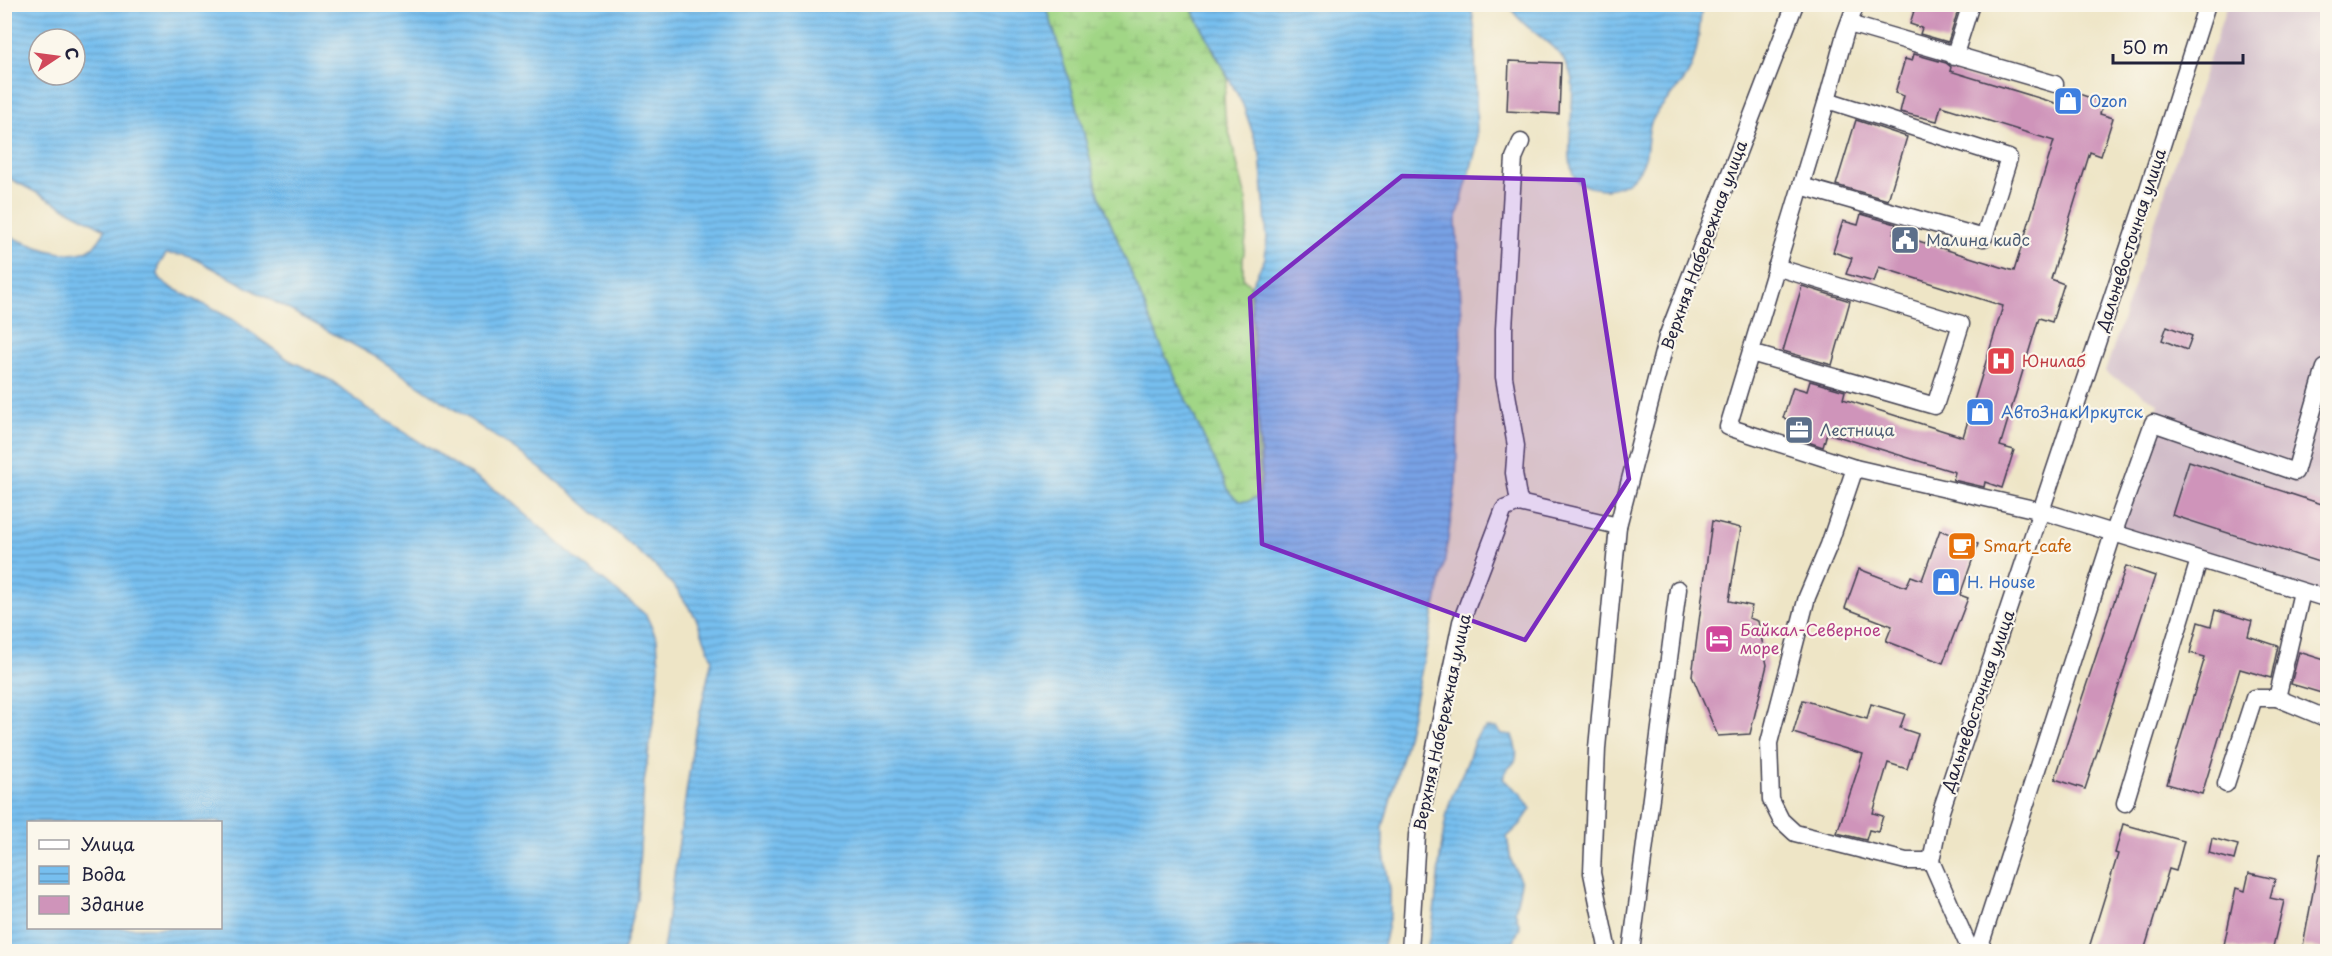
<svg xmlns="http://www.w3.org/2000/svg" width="2332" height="956" viewBox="0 0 2332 956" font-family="'Playpen Sans',sans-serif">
  <defs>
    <pattern id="wetland-marsh" width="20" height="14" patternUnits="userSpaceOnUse" patternTransform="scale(1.5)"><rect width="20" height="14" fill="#a1d686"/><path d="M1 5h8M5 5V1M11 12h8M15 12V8" fill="none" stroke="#8ab775"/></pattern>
    <pattern id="water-rules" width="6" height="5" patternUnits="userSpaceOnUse" patternTransform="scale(1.5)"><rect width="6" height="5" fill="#77bfef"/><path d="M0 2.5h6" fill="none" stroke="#619bc3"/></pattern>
  </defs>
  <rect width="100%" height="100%" fill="#fbf7ec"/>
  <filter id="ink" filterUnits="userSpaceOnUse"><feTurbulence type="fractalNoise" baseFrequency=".0167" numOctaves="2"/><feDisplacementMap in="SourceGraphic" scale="12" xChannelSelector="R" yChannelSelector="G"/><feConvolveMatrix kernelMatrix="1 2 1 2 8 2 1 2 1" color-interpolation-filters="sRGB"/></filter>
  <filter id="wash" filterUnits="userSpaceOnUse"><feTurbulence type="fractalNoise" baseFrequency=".008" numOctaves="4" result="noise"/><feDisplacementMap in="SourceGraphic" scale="24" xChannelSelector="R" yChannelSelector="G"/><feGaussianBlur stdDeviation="1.35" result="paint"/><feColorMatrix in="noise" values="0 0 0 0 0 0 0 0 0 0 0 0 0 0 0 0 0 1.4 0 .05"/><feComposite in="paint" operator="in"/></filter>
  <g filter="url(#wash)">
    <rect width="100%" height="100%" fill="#eee5c6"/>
    <path fill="#d1bdc9" d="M 2227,5 L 2327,5 L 2327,600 L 2113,534 L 2159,404 L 2105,372 Z"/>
    <path fill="url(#wetland-marsh)" stroke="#627c60" stroke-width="1.5" d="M 1046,5 L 1190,5 L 1228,79 L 1224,96 L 1225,116 L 1246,198 L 1248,224 L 1243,259 L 1243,279 L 1251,286 L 1262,475 L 1259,496 L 1249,501 L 1239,501 L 1230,493 L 1164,353 L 1099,195 L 1077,106 Z"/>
    <g fill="url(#water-rules)" stroke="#4c7095" stroke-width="1.5" fill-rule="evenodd">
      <path d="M 5,4 L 1046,5 L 1077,106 L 1099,195 L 1164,353 L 1230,493 L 1239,501 L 1249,501 L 1259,496 L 1262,475 L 1251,294 L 1251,286 L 1265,258 L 1267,238 L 1260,154 L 1243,105 L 1190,5 L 1471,5 L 1475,32 L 1477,146 L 1456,221 L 1462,317 L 1456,483 L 1445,560 L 1429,636 L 1405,746 L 1383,827 L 1383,847 L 1390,890 L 1390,914 L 1382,951 L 663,951 L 694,739 L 712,659 L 696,618 L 678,591 L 658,569 L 574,495 L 523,455 L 376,357 L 196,259 L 184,255 L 166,254 L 159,265 L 158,275 L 162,281 L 172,288 L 232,319 L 289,360 L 332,381 L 368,409 L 507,498 L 570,553 L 646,615 L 657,639 L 659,666 L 656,703 L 644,783 L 637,899 L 623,952 L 5,951 L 5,235 C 37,246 89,274 105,229 L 5,176 ZM 39,39 L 75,39 L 75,75 L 39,75 ZM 28,822 L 220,822 L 220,928 L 28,928 Z"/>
      <path d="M 1509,5 L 1702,5 C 1699,28 1699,60 1685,79 C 1675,93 1658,107 1651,123 C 1647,134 1648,147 1645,158 C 1640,176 1623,189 1604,189 C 1596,188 1585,188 1578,182 C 1561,166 1576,104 1572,80 C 1565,42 1525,35 1509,5 Z"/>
      <path d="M 1486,728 L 1497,728 L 1502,734 L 1512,735 C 1514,743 1519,753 1515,761 C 1509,770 1507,766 1503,779 L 1521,794 L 1531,809 L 1520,825 L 1507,837 L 1511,860 L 1521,882 L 1515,911 L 1520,927 L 1513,943 L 1513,951 L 1426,951 C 1440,904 1436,853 1449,805 C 1453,790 1461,777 1467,763 C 1474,747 1471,738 1486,728 Z"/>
    </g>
    <g id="blocks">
      <g fill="#cf94ba">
        <path d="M 1916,4 L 1960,4 L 1948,42 L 1920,34 L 1922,28 L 1910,24 Z"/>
        <path d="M 1914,54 L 1946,63 L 1951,67 L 1950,71 L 2062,105 L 2067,90 L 2103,102 L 2100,114 L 2113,118 L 2101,156 L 2090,152 L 2051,279 L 2064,284 L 2052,322 L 2039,318 L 2000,446 L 2014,450 L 2002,488 L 1985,482 L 1984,487 L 1953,480 L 1955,472 L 1827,433 L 1823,447 L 1796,438 L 1801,424 L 1783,418 L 1793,387 L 1807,391 L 1810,381 L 1845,391 L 1843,399 L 1963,437 L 2003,306 L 1879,267 L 1874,282 L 1846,274 L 1852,258 L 1833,252 L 1843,221 L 1858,225 L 1861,214 L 1896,224 L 1893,233 L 2014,271 L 2054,141 L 1941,106 L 1937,121 L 1900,112 L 1904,96 L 1895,93 L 1905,59 L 1912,61 Z"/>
        <path d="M 1509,61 L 1561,63 L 1559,114 L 1507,111 Z"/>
        <path d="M 1856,120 L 1907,137 L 1888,200 L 1836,185 Z"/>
        <path d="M 1802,286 L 1850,301 L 1832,365 L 1783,351 Z"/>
        <path d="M 2167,326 L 2192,336 L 2187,350 L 2162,340 Z"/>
        <path d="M 2189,461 L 2328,506 L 2328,565 L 2172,515 Z"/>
        <path d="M 1712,521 L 1741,528 L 1729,601 L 1752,606 L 1749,618 L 1758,621 L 1767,665 L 1750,734 L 1718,736 L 1692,676 Z"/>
        <path d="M 1940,530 L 1978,544 L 1960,595 L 1968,598 L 1943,663 L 1886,641 L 1892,626 L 1845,608 L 1859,569 L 1906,587 L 1911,576 L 1922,580 Z"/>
        <path d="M 2126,566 L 2155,576 L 2085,789 L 2055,779 Z"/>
        <path d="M 2215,610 L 2252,621 L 2248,636 L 2278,646 L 2271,678 L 2240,669 L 2202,794 L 2167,784 L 2205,657 L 2190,653 L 2198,622 L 2211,626 Z"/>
        <path d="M 2299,652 L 2328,661 L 2328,695 L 2291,684 Z"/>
        <path d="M 1803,700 L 1867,719 L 1871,704 L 1905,714 L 1900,728 L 1918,734 L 1907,769 L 1888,763 L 1873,813 L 1883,816 L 1878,832 L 1869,830 L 1866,840 L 1837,833 L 1863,754 L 1793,733 Z"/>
        <path d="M 2123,824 L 2184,841 L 2176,871 L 2169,869 L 2144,951 L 2088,951 L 2118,854 L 2115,853 Z"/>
        <path d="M 2212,838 L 2238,845 L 2234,860 L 2209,853 Z"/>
        <path d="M 2320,854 L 2328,854 L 2328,950 L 2303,946 Z"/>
        <path d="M 2249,873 L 2275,879 L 2270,898 L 2284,901 L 2272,951 L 2250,951 L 2224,945 L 2236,888 L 2245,891 Z"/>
      </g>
    </g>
  </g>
  <g filter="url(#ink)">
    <use href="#blocks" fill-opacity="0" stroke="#413f50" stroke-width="1.5"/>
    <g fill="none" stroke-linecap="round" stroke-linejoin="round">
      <g stroke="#413f50" stroke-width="19">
        <g id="minor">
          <path d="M 1856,4 L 1845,34 L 1827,100 L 1728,427 L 1855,468 L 2042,511 L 2328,599"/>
          <path d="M 1849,24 L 2055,84"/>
          <path d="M 1954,57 L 1971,4"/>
          <path d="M 1801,186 L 1984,238 L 2009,158 L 1827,100"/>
          <path d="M 1751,353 L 1935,406 L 1961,324 L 1776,267"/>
          <path d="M 1855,468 L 1829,545 L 1807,597 L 1769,743 L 1771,800 L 1781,820 L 1795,833 L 1906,861 L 1931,861"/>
          <path d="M 1519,503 L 1514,473 L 1516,446 L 1504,377 L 1504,329 L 1512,189 L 1514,158 L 1521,142"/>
          <path d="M 2277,698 L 2328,719"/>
          <path d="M 2226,784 L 2254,698 L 2277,698 L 2302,592"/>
          <path d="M 2125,803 L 2199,560"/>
          <path d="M 1410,952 L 1417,835 L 1461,622 L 1504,509 L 1519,503 L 1618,526"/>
          <path d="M 1608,952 L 1592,873 L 1597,748 L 1618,526 L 1667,337 L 1795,4"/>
          <path d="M 1631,952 L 1678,589"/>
          <path d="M 1971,952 L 1931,861 L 1941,811 L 2143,205 L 2207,4"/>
          <path d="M 1978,952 L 2111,540 L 2153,423 L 2295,472 L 2325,368"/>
        </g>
      </g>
      <use href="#minor" stroke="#fff" stroke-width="16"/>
    </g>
  </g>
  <path fill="#7b2cbf" fill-opacity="0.2" stroke="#7b2cbf" stroke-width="4.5" stroke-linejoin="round" d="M 1402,176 L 1583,180 L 1629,479 L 1525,640 L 1262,544 L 1250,298 Z"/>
  <defs>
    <g id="shop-square" transform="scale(1.5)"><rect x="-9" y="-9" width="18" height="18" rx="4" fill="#3f7fe0" stroke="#fbf7ec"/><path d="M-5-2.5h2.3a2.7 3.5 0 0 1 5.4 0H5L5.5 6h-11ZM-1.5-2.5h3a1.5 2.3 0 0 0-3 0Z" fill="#fff"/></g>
    <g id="civic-square" transform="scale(1.5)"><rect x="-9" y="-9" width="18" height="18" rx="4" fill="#5c6f8a" stroke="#fbf7ec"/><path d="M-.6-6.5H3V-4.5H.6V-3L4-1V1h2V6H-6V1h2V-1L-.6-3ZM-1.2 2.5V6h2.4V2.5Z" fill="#fff"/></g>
    <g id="hospital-square" transform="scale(1.5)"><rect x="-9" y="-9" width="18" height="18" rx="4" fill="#e0444e" stroke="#fbf7ec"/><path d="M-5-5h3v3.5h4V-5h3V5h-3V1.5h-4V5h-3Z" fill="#fff"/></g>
    <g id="office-square" transform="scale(1.5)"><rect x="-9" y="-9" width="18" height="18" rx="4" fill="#5c6f8a" stroke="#fbf7ec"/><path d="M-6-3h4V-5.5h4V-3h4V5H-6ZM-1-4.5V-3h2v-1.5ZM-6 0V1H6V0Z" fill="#fff"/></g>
    <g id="cafe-square" transform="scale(1.5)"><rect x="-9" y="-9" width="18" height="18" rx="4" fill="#e8710a" stroke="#fbf7ec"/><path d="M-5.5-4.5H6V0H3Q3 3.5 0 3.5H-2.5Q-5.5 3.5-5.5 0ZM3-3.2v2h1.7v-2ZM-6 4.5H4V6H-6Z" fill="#fff"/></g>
    <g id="hotel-square" transform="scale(1.5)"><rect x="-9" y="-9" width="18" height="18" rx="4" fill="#d1479c" stroke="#fbf7ec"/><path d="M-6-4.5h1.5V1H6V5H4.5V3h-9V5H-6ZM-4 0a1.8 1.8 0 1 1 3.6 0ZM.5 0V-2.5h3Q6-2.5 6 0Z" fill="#fff"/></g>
  </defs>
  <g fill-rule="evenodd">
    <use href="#shop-square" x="2068" y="101"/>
    <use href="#civic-square" x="1905" y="240"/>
    <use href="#hospital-square" x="2001" y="361"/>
    <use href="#shop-square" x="1980" y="412"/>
    <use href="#office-square" x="1799" y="430"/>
    <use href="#cafe-square" x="1962" y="546"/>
    <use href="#shop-square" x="1946" y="582"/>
    <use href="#hotel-square" x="1719" y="639"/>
  </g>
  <g text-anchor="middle" stroke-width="4.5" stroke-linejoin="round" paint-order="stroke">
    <g font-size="16" fill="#366cbe" stroke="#fbf7ec" text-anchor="start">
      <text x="2089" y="107">Ozon</text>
      <text x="2001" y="418">АвтоЗнакИркутск</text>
      <text x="1967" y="588">H. House</text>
    </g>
    <g font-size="16" fill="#4e5e75" stroke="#fbf7ec" text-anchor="start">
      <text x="1926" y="246">Малина кидс</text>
      <text x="1820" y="436">Лестница</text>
    </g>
    <g font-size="16" fill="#22223b" stroke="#fbf7ec">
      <text transform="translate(2131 240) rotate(-72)" y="6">Дальневосточная улица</text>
      <text transform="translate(1704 245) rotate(-70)" y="6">Верхняя Набережная улица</text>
      <text transform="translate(1978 701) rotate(-71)" y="6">Дальневосточная улица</text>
      <text transform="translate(1442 722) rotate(-78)" y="6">Верхняя Набережная улица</text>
    </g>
    <g font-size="16" fill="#be3a42" stroke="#fbf7ec" text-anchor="start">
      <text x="2022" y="367">Юнилаб</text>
    </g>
    <g font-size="16" fill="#c56008" stroke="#fbf7ec" text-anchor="start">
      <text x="1983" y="552">Smart_cafe</text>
    </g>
    <g font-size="16" fill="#b23c85" stroke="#fbf7ec" text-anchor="start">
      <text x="1740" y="636">Байкал-Северное<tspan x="1740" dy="18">море</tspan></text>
    </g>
  </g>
  <rect width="2332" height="956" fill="none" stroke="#fbf7ec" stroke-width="24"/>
  <rect x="27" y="821" width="195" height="108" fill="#fbf7ec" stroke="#a4a2a5" stroke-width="1.5"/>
  <rect x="39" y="840" width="30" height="9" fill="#ffffff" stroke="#a4a2a5" stroke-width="1.5"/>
  <text x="81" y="851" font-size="18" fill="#22223b">Улица</text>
  <rect x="39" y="866" width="30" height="18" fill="url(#water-rules)" stroke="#a4a2a5" stroke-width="1.5"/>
  <text x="81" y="881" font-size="18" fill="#22223b">Вода</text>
  <rect x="39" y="896" width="30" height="18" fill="#cf94ba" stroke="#a4a2a5" stroke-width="1.5"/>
  <text x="81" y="911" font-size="18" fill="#22223b">Здание</text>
  <g transform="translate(57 57) rotate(77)"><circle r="28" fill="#fbf7ec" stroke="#a4a2a5" stroke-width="1.5"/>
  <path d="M0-4.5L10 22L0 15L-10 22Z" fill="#d1495b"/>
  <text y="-9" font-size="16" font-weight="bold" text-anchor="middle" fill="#22223b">С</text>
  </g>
  <path d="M2113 54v9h130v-9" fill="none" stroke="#22223b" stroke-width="3"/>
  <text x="2122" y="54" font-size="18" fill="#22223b" stroke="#fbf7ec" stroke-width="4.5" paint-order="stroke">50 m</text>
</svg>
